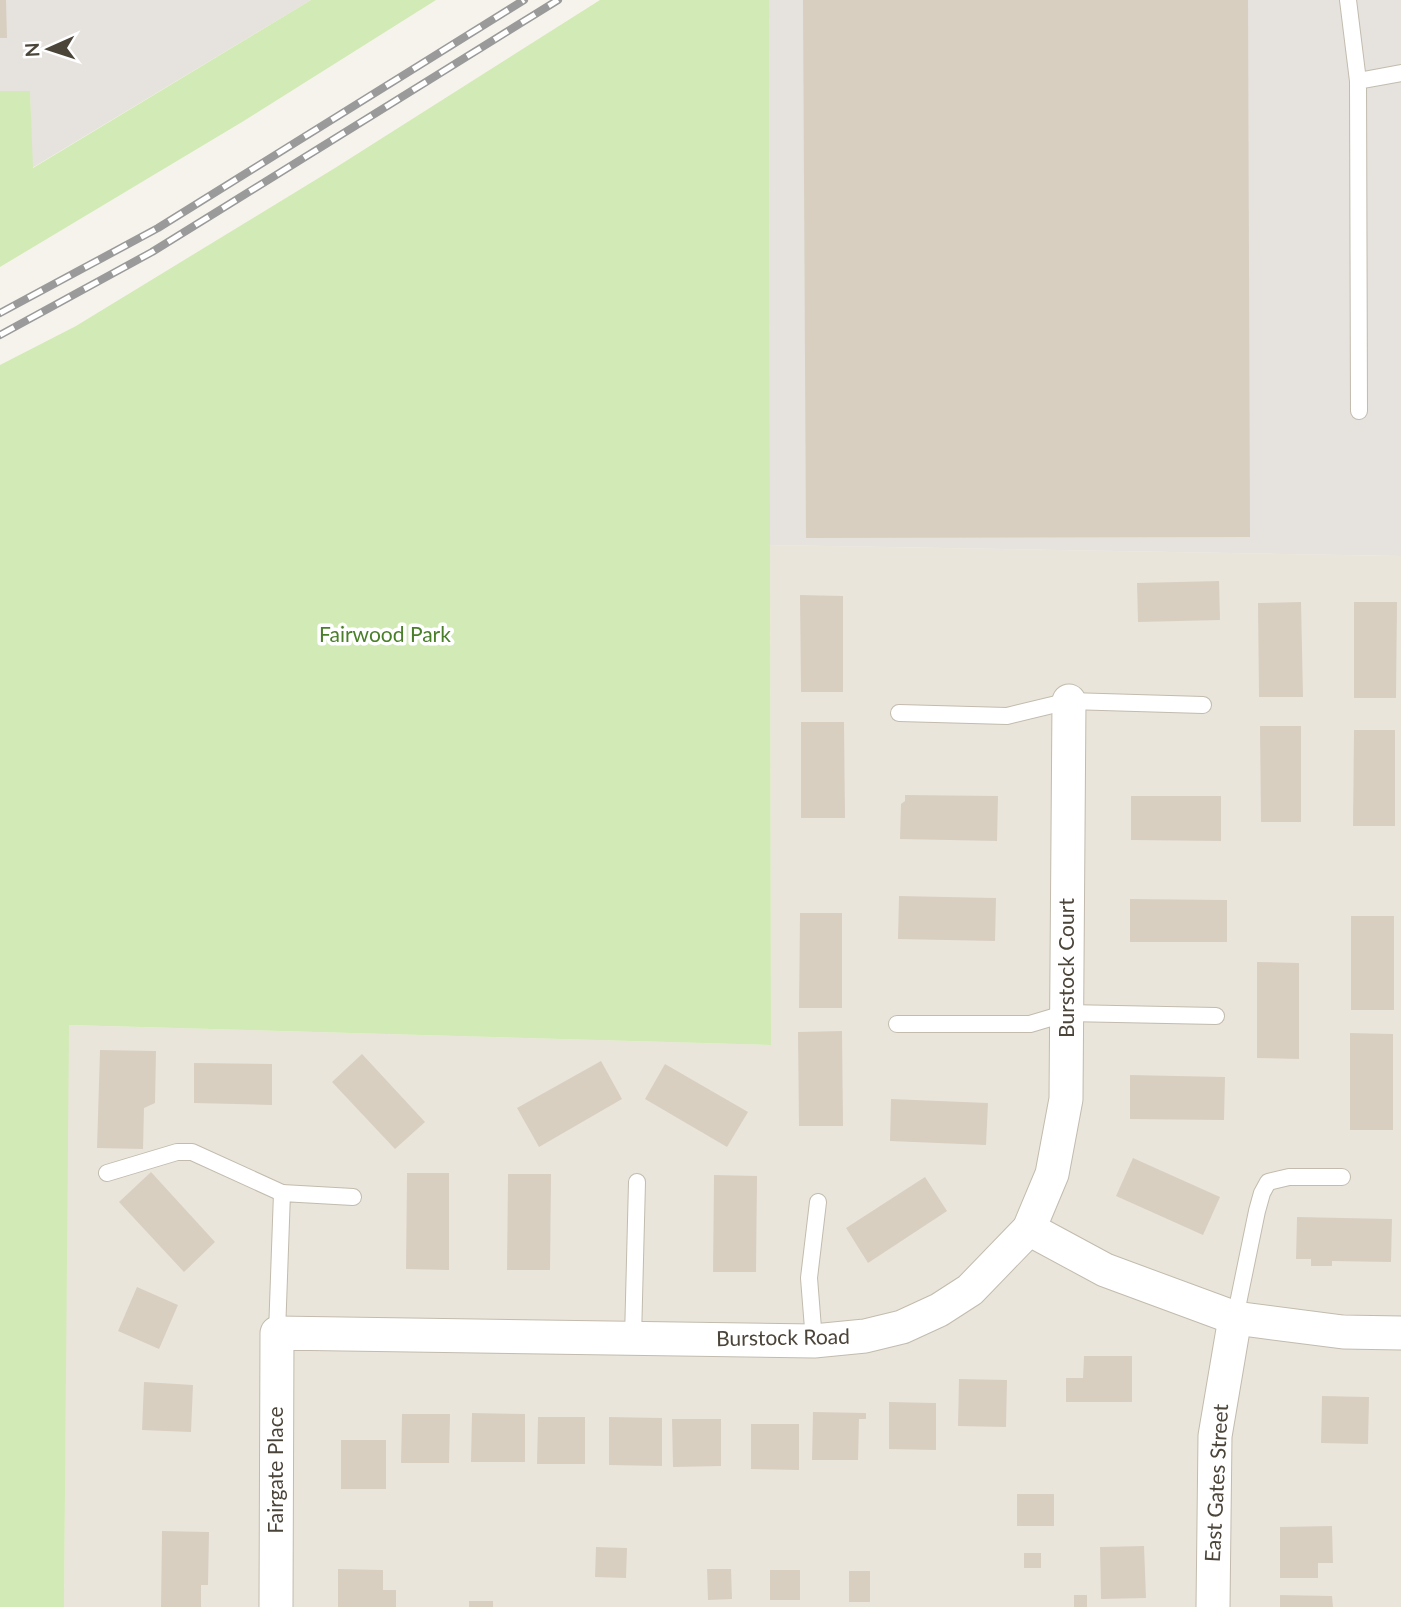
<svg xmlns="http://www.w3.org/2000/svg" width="1401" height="1607" viewBox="0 0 1401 1607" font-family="Lato,sans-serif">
  <rect width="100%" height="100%" fill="#f6f3ec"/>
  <path fill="#eae5da" d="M 770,545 L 1401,556 L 1401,1607 L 64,1607 L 68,1025 L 771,1045 Z"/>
  <g fill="#e6e2dd">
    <path d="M 0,0 L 311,0 L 32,168 L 30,91 L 0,91 Z"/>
    <path d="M 769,0 L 1401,0 L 1401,556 L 770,545 Z"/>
  </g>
  <g fill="#d2eab5">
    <path d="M 311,0 L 436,0 L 242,122 L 0,267 L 0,91 L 30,91 L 33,168 Z"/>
    <path d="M 600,0 L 769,0 L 771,1045 L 69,1025 L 64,1607 L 0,1607 L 0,365 L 76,326 L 335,168 Z"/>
  </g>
  <g fill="#d8cfc1">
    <path d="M 0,0 L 6,0 L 7,38 L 0,38 Z"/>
    <path d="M 803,0 L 1248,0 L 1250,537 L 806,538 Z"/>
    <path d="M 1219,581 L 1220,620 L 1138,622 L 1137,583 Z"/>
    <path d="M 800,595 L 843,596 L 843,692 L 801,692 Z"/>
    <path d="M 1301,602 L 1303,697 L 1259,697 L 1258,603 Z"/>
    <path d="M 1354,602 L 1397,602 L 1396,698 L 1354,698 Z"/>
    <path d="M 801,722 L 844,722 L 845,818 L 801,818 Z"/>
    <path d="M 1260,726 L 1301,726 L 1301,822 L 1261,822 Z"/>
    <path d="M 1354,730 L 1395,730 L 1395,826 L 1353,826 Z"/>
    <path d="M 905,795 L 998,796 L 997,841 L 900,839 L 901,804 L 905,801 Z"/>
    <path d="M 1131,796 L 1221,796 L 1221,841 L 1131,840 Z"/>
    <path d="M 899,896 L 996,898 L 995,941 L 898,939 Z"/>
    <path d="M 1130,899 L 1227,900 L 1227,942 L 1130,942 Z"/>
    <path d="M 800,913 L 842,913 L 842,1008 L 799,1008 Z"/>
    <rect x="1351" y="916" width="43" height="94"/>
    <path d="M 1257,962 L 1299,963 L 1299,1059 L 1257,1058 Z"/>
    <path d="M 842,1031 L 843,1126 L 799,1126 L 798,1032 Z"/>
    <path d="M 1350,1033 L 1393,1034 L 1393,1130 L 1350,1130 Z"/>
    <path d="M 100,1050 L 156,1051 L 155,1103 L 144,1108 L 143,1149 L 97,1148 Z"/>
    <path d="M 362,1054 L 425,1122 L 395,1149 L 332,1082 Z"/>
    <path d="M 601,1061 L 622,1099 L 539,1147 L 517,1108 Z"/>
    <path d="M 194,1063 L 272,1064 L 272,1105 L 194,1103 Z"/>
    <path d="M 665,1064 L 748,1112 L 727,1147 L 645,1099 Z"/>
    <path d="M 1130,1075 L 1225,1077 L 1224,1120 L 1130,1119 Z"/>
    <path d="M 891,1099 L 988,1103 L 986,1145 L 890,1141 Z"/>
    <path d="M 1133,1158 L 1220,1197 L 1203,1235 L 1116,1196 Z"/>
    <path d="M 151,1172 L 215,1242 L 184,1272 L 119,1202 Z"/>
    <path d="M 407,1173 L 449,1173 L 449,1270 L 406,1269 Z"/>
    <path d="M 508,1174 L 551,1174 L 550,1270 L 507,1270 Z"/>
    <path d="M 714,1175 L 757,1176 L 756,1272 L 713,1272 Z"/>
    <path d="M 925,1177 L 947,1211 L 868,1263 L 846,1228 Z"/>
    <path d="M 1297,1217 L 1392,1219 L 1391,1262 L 1332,1261 L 1332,1266 L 1311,1266 L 1311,1259 L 1296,1259 Z"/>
    <path d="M 137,1287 L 178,1305 L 159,1349 L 118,1331 Z"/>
    <path d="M 1084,1356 L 1132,1356 L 1132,1402 L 1066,1402 L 1066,1378 L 1083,1378 Z"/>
    <path d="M 959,1379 L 1007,1380 L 1006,1427 L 958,1426 Z"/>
    <path d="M 144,1382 L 193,1385 L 191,1432 L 142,1430 Z"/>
    <path d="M 1322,1396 L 1369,1397 L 1368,1444 L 1321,1443 Z"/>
    <path d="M 889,1402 L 936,1403 L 936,1450 L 889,1449 Z"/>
    <path d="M 813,1412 L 866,1413 L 866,1419 L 859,1419 L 858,1460 L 812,1460 Z"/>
    <path d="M 472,1413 L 525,1414 L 525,1462 L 471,1462 Z"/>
    <path d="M 402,1414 L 450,1414 L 449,1463 L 401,1463 Z"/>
    <path d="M 538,1417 L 585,1417 L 585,1464 L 537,1464 Z"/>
    <path d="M 609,1417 L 662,1418 L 662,1466 L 609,1465 Z"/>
    <path d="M 672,1419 L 721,1419 L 721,1466 L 673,1467 Z"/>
    <path d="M 751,1424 L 799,1424 L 799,1470 L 751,1469 Z"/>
    <rect x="341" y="1440" width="45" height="49"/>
    <rect x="1017" y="1494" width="37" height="32"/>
    <path d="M 1332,1526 L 1333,1563 L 1318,1563 L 1318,1578 L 1280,1578 L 1280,1527 Z"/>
    <path d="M 162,1531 L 209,1532 L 208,1585 L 201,1585 L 201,1607 L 161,1607 Z"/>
    <path d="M 1144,1546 L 1146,1598 L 1101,1599 L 1100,1547 Z"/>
    <path d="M 596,1547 L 627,1548 L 626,1578 L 595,1577 Z"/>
    <rect x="1024" y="1553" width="17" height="15"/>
    <path d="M 338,1569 L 383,1570 L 383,1590 L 396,1590 L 396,1607 L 338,1607 Z"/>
    <path d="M 707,1569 L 731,1569 L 732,1599 L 708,1600 Z"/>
    <rect x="770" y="1570" width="30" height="30"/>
    <rect x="849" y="1571" width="21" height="31"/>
    <rect x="1074" y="1595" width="13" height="12"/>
    <path d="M 1280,1595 L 1332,1596 L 1333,1607 L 1280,1607 Z"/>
    <rect x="469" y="1601" width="24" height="6"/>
  </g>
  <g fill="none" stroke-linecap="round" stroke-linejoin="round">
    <g stroke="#c2bbae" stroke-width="18">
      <g id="lane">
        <path d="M 1348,0 L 1358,81"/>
        <path d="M 1359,411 L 1358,81 L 1401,73"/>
        <path d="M 899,713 L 1007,716 L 1069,701 L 1203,705"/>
        <path d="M 897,1024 L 1030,1024 L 1067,1013 L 1216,1016"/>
        <path d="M 107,1173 L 177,1152 L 192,1152 L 282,1193"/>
        <path d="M 1235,1318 L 1257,1211 L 1262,1193 L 1268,1182 L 1289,1177 L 1342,1177"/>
        <path d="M 277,1333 L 282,1193 L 353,1197"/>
        <path d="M 633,1338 L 637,1182"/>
        <path d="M 814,1341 L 809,1278 L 818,1202"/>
      </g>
    </g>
    <g stroke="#c2bbae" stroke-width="35">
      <g id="street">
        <path d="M 1029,1229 L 1105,1270 L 1235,1318 L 1343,1332 L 1401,1333"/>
        <path d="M 276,1607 L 277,1333 L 814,1341 L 865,1336 L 902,1327 L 939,1310 L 970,1290 L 1029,1229 L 1052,1174 L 1066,1099 L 1069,701"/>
        <path d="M 1213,1607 L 1215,1436 L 1235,1318"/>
      </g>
    </g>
    <use href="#lane" stroke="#fff" stroke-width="16"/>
    <use href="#street" stroke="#fff" stroke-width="33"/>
    <g stroke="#9a9a9a" stroke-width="8">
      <g id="rail">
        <path d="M 0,313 L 158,228 L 524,0"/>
        <path d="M 0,335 L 152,252 L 558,0"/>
      </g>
    </g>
    <use href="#rail" stroke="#fff" stroke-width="5" stroke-dasharray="16" stroke-linecap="butt"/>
  </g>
  <g text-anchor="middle" stroke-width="7" stroke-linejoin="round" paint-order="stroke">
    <g font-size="21" fill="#4a7f2a" stroke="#fff">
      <text x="385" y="642">Fairwood Park</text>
    </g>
    <g font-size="21" fill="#4b4439" stroke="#fff">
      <text transform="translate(1067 968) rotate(-90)" y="7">Burstock Court</text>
      <text transform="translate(783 1338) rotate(-1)" y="7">Burstock Road</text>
      <text transform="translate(276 1470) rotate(-90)" y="7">Fairgate Place</text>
      <text transform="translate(1217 1483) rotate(-87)" y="7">East Gates Street</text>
    </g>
  </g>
  <g transform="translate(49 49) rotate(267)" stroke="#ffffff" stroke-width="5" paint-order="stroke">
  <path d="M0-5L12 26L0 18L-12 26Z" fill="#4b4439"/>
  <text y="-10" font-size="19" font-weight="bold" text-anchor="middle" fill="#4b4439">N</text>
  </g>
</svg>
